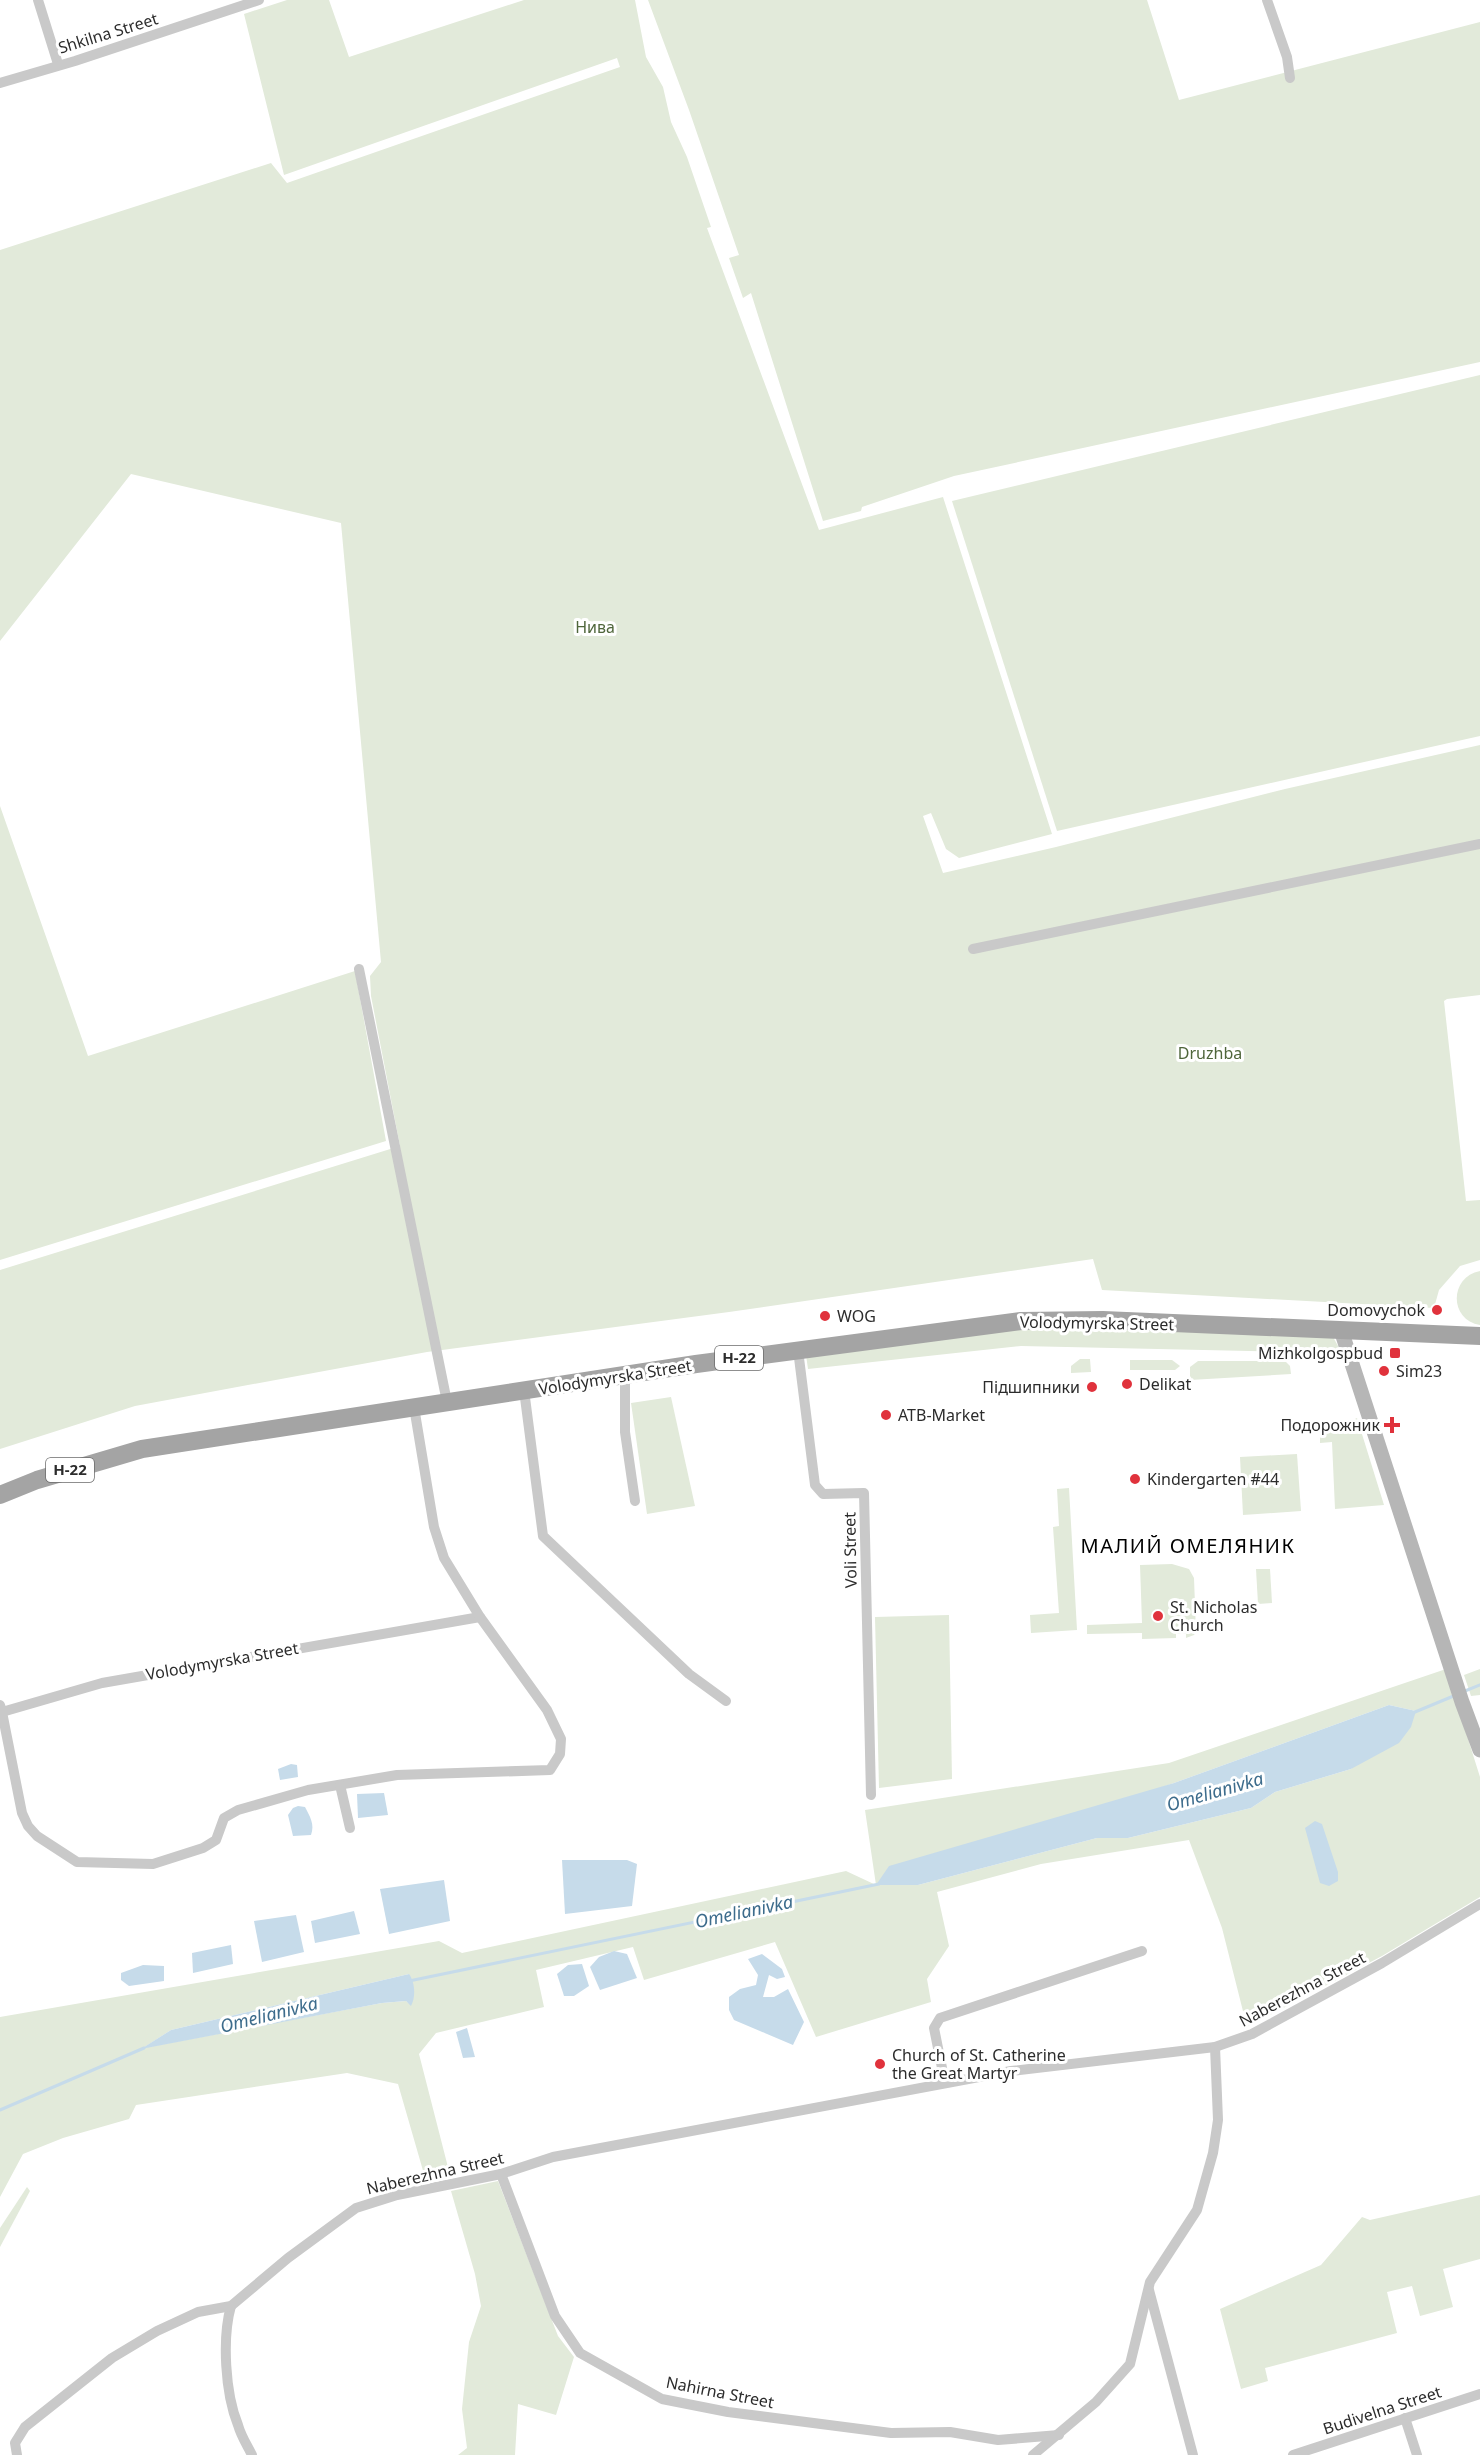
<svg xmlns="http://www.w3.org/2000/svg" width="1480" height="2455" viewBox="0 0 1480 2455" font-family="'Noto Sans',sans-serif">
  <rect width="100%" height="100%" fill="#fff"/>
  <g fill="#e2eada" fill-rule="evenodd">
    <path d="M 287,0 L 329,0 L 349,57 L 524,0 L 635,0 L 646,57 L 663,87 L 671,122 L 687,157 L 711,227 L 707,228 L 819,530 L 943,497 L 1052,834 L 959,858 L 946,849 L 931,813 L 923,816 L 943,873 L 1056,847 L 1285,789 L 1480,745 L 1480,995 L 1447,999 L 1444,1001 L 1466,1201 L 1480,1200 L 1480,1260 L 1460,1266 L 1439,1290 L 1434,1308 L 1102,1290 L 1093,1259 L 729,1312 L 427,1352 L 135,1406 L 0,1449 L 0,1270 L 400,1146 L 371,996 L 370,976 L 381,962 L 341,523 L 131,474 L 0,641 L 0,250 L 271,163 L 287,183 L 620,67 L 617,58 L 284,175 L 244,14 Z"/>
    <path d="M 648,0 L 1147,0 L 1179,100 L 1480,22 L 1480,362 L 954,476 L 862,507 L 861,511 L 823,521 L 751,293 L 743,298 L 729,258 L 739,255 L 689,110 Z"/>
    <path d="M 1480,375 L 1480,736 L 1057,831 L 952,501 Z"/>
    <path d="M 0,806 L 88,1056 L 355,971 L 386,1141 L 0,1260 Z"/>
    <path d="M 1480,1271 L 1480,1325 C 1449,1320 1449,1277 1480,1271 Z"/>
    <path d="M 1022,1327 L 1122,1327 L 1333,1337 L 1342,1353 L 1021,1346 L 808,1369 L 806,1355 Z"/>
    <path d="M 1080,1359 L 1090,1359 L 1091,1372 L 1071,1373 L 1071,1366 Z"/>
    <path d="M 1130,1360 L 1172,1360 L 1180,1366 L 1175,1370 L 1130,1370 Z"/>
    <path d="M 1198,1361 L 1285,1361 L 1290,1366 L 1291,1374 L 1190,1380 L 1190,1367 Z"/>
    <path d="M 671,1397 L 695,1506 L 647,1514 L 631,1403 Z"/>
    <path d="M 1357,1418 L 1384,1505 L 1335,1509 L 1332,1442 L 1320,1443 L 1320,1436 Z"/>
    <path d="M 1297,1454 L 1301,1511 L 1243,1515 L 1240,1457 Z"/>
    <path d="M 1069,1488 L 1077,1630 L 1031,1633 L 1030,1615 L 1059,1613 L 1053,1527 L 1059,1526 L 1057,1489 Z"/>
    <path d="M 1172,1564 L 1189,1569 L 1194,1578 L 1196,1632 L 1194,1635 L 1186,1638 L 1186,1634 L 1176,1634 L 1176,1638 L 1142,1639 L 1142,1633 L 1087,1634 L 1087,1625 L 1142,1623 L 1140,1565 Z"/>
    <path d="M 1256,1569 L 1270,1569 L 1272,1603 L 1258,1604 Z"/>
    <path d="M 949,1615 L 952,1779 L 879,1788 L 875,1617 Z"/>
    <path d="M 1446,1669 L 1480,1777 L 1480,1897 L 1382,1956 L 1247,2027 L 1222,1928 L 1189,1840 L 1041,1864 L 937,1892 L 949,1946 L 927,1979 L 931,2002 L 816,2037 L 775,1942 L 644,1980 L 633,1947 L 536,1970 L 544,2007 L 436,2033 L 419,2054 L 450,2175 L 426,2181 L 398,2084 L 347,2073 L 136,2105 L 129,2119 L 63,2138 L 23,2154 L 0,2197 L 0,2017 L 439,1941 L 462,1953 L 846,1871 L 876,1885 L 865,1810 L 1169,1763 ZM 1389,1705 L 1416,1711 L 1351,1769 L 1275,1792 L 1251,1808 L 1128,1838 L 1097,1838 L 918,1885 L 877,1885 L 1174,1783 ZM 409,1974 L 411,2005 L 406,2001 L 382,2003 L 143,2048 L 171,2030 Z"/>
    <path d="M 1480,1669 L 1480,1695 L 1471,1696 L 1464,1675 Z"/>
    <path d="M 498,2181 L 558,2336 L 574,2357 L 556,2415 L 518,2404 L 515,2455 L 458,2455 L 467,2448 L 462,2409 L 469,2342 L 481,2306 L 475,2274 L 451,2191 Z"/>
    <path d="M 27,2187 L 30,2191 L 0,2247 L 0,2228 Z"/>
    <path d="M 1480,2195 L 1480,2259 L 1443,2269 L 1453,2307 L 1420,2316 L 1412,2286 L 1387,2292 L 1397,2333 L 1265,2368 L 1268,2381 L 1241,2389 L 1220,2309 L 1321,2265 L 1362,2217 L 1370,2220 Z"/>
  </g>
  <g fill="#c6dbea">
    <path d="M 1389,1705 L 1416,1711 L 1411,1727 L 1399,1743 L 1351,1769 L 1275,1792 L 1251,1808 L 1128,1838 L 1097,1838 L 918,1885 L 876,1885 L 889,1866 L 1174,1783 Z"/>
    <path d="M 291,1764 L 297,1765 L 298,1777 L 280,1780 L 278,1769 Z"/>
    <path d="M 384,1793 L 388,1815 L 358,1818 L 357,1794 Z"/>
    <path d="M 298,1806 L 305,1807 C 310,1817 315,1824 311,1835 L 293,1836 L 288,1815 L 293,1808 Z"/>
    <path d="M 1315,1821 L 1322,1824 L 1338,1872 L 1338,1881 L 1329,1886 L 1320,1883 L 1305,1828 Z"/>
    <path d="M 562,1860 L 627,1860 L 637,1864 L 632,1906 L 565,1914 Z"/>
    <path d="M 444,1880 L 450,1921 L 389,1934 L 380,1889 Z"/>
    <path d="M 354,1911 L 360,1934 L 315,1943 L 311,1921 Z"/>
    <path d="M 296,1915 L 304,1952 L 262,1962 L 254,1921 Z"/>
    <path d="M 231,1945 L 233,1964 L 193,1973 L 192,1953 Z"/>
    <path d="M 614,1951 L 627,1954 L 637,1978 L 600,1990 L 590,1967 L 599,1957 Z"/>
    <path d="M 762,1954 L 782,1969 L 785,1977 L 777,1979 L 769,1975 L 763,1997 L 774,1997 L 788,1989 L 804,2022 L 793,2045 L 734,2020 L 729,2010 L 729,1997 L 740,1989 L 756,1985 L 758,1975 L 748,1959 Z"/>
    <path d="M 582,1964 L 589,1986 L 574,1996 L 564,1996 L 557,1974 L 568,1965 Z"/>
    <path d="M 143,1965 L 164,1966 L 164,1981 L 129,1986 L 121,1980 L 121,1973 Z"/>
    <path d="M 409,1974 C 415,1982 416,1997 411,2006 L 406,2001 L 382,2003 L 141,2049 L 171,2030 Z"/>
    <path d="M 467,2028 L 475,2057 L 463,2058 L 456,2032 Z"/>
  </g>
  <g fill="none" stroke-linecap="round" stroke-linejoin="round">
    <g stroke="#c6dbea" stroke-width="3">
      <path d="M 1465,1691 L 1480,1685"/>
      <path d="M 1415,1712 L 1456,1695"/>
      <path d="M 409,1981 L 879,1884"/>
      <path d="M 0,2110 L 144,2048"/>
    </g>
    <g stroke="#c9c9c9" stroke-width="10">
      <path d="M 38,0 L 58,64"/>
      <path d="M 1267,0 L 1287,57 L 1290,78"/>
      <path d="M 0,83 L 75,61 L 259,0"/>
      <path d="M 973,949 L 1480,844"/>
      <path d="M 359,969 L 447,1402"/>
      <path d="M 798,1350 L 815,1485 L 823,1494 L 864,1493 L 871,1795"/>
      <path d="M 625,1375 L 625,1432 L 635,1501"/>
      <path d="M 524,1390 L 543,1536 L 689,1674 L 726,1701"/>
      <path d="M 0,1705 L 2,1712 L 102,1683 L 480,1617"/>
      <path d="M 2,1712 L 22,1813 L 28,1826 L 37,1836 L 77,1862 L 153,1864 L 203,1848 L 216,1840 L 224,1818 L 238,1810 L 308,1790 L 397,1775 L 550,1770 L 560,1754 L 561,1739 L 547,1710 L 480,1617 L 444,1558 L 434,1527 L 414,1407"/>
      <path d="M 340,1785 L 350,1828"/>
      <path d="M 945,2083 L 934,2028 L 940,2018 L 1142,1951"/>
      <path d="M 501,2174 L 555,2316 L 580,2353 L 662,2399 L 728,2412 L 891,2433 L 950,2432 L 998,2440 L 1059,2435"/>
      <path d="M 1149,2290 L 1193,2455"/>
      <path d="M 231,2306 C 222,2338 225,2393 238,2425 C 241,2436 247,2445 252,2455"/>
      <path d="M 1405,2418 L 1417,2455"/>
      <path d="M 17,2455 L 15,2443 L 25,2427 L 112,2358 L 157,2331 L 198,2312 L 231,2306 L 288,2258 L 356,2208 L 397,2195 L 501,2174 L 553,2157 L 1011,2071 L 1215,2047 L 1252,2034 L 1382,1963 L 1480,1904"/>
      <path d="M 1033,2455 L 1096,2402 L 1130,2364 L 1150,2282 L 1197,2210 L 1213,2153 L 1218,2120 L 1215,2047"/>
      <path d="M 1293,2455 L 1480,2394"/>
    </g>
    <path stroke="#b6b6b6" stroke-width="15" d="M 1341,1330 L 1462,1702 L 1480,1750"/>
    <path stroke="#a4a4a4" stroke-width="18" d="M 0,1495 L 37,1480 L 142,1449 L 696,1364 L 1021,1321 L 1103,1320 L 1480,1336"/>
  </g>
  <g fill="#e0323c" stroke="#fff" stroke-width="2">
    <circle cx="1437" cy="1310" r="6"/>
    <circle cx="825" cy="1316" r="6"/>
    <rect x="1389" y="1347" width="12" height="12" rx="3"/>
    <circle cx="1384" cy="1371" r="6"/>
    <circle cx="1127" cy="1384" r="6"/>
    <circle cx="1092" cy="1387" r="6"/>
    <circle cx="886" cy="1415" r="6"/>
    <path d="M1389 1416h6v6h6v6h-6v6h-6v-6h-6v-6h6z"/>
    <circle cx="1135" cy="1479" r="6"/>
    <circle cx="1158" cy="1616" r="6"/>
    <circle cx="880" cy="2064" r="6"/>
  </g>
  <g text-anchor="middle" stroke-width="6" stroke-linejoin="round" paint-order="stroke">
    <g fill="#fff" stroke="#6b6b6b" stroke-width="1.5">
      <rect x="715" y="1346" width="48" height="24" rx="4.5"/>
      <rect x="46" y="1458" width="48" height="24" rx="4.5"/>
    </g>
    <g font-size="15" font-weight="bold" fill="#2c2c2c">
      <text x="739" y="1363">Н-22</text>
      <text x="70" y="1475">Н-22</text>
    </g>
    <g font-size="16" fill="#2c2c2c" stroke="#fff">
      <text transform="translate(108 33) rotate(-17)" y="6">Shkilna Street</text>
      <text transform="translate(1097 1323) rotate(1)" y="6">Volodymyrska Street</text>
      <text transform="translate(615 1377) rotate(-9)" y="6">Volodymyrska Street</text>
      <text transform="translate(850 1550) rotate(-91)" y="6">Voli Street</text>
      <text transform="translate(222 1661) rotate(-10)" y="6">Volodymyrska Street</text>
      <text transform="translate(1302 1989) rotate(-28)" y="6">Naberezhna Street</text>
      <text transform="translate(435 2173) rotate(-13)" y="6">Naberezhna Street</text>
      <text transform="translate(720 2392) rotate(11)" y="6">Nahirna Street</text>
      <text transform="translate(1382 2410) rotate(-18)" y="6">Budivelna Street</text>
    </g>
    <g font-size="16" fill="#4f663b" stroke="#fff">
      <text x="595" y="633">Нива</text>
      <text x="1210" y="1059">Druzhba</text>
    </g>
    <g font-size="16" fill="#2c2c2c" stroke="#fff" text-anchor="start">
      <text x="1425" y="1316" text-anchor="end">Domovychok</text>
      <text x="837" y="1322">WOG</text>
      <text x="1383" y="1359" text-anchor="end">Mizhkolgospbud</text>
      <text x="1396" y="1377">Sim23</text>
      <text x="1139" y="1390">Delikat</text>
      <text x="1080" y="1393" text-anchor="end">Підшипники</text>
      <text x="898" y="1421">ATB-Market</text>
      <text x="1380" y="1431" text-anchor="end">Подорожник</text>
      <text x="1147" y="1485">Kindergarten #44</text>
      <text x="1170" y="1613">St. Nicholas<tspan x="1170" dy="18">Church</tspan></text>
      <text x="892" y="2061">Church of St. Catherine<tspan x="892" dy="18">the Great Martyr</tspan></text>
    </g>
    <g font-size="18" font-style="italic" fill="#3d6c8c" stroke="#fff">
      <text transform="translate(1215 1792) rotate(-16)" y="6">Omelianivka</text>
      <text transform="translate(744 1912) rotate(-12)" y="6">Omelianivka</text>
      <text transform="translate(269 2015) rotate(-14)" y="6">Omelianivka</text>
    </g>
    <g font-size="20" letter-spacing="1.5" fill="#000" stroke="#fff">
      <text x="1188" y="1553">МАЛИЙ ОМЕЛЯНИК</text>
    </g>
  </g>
</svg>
